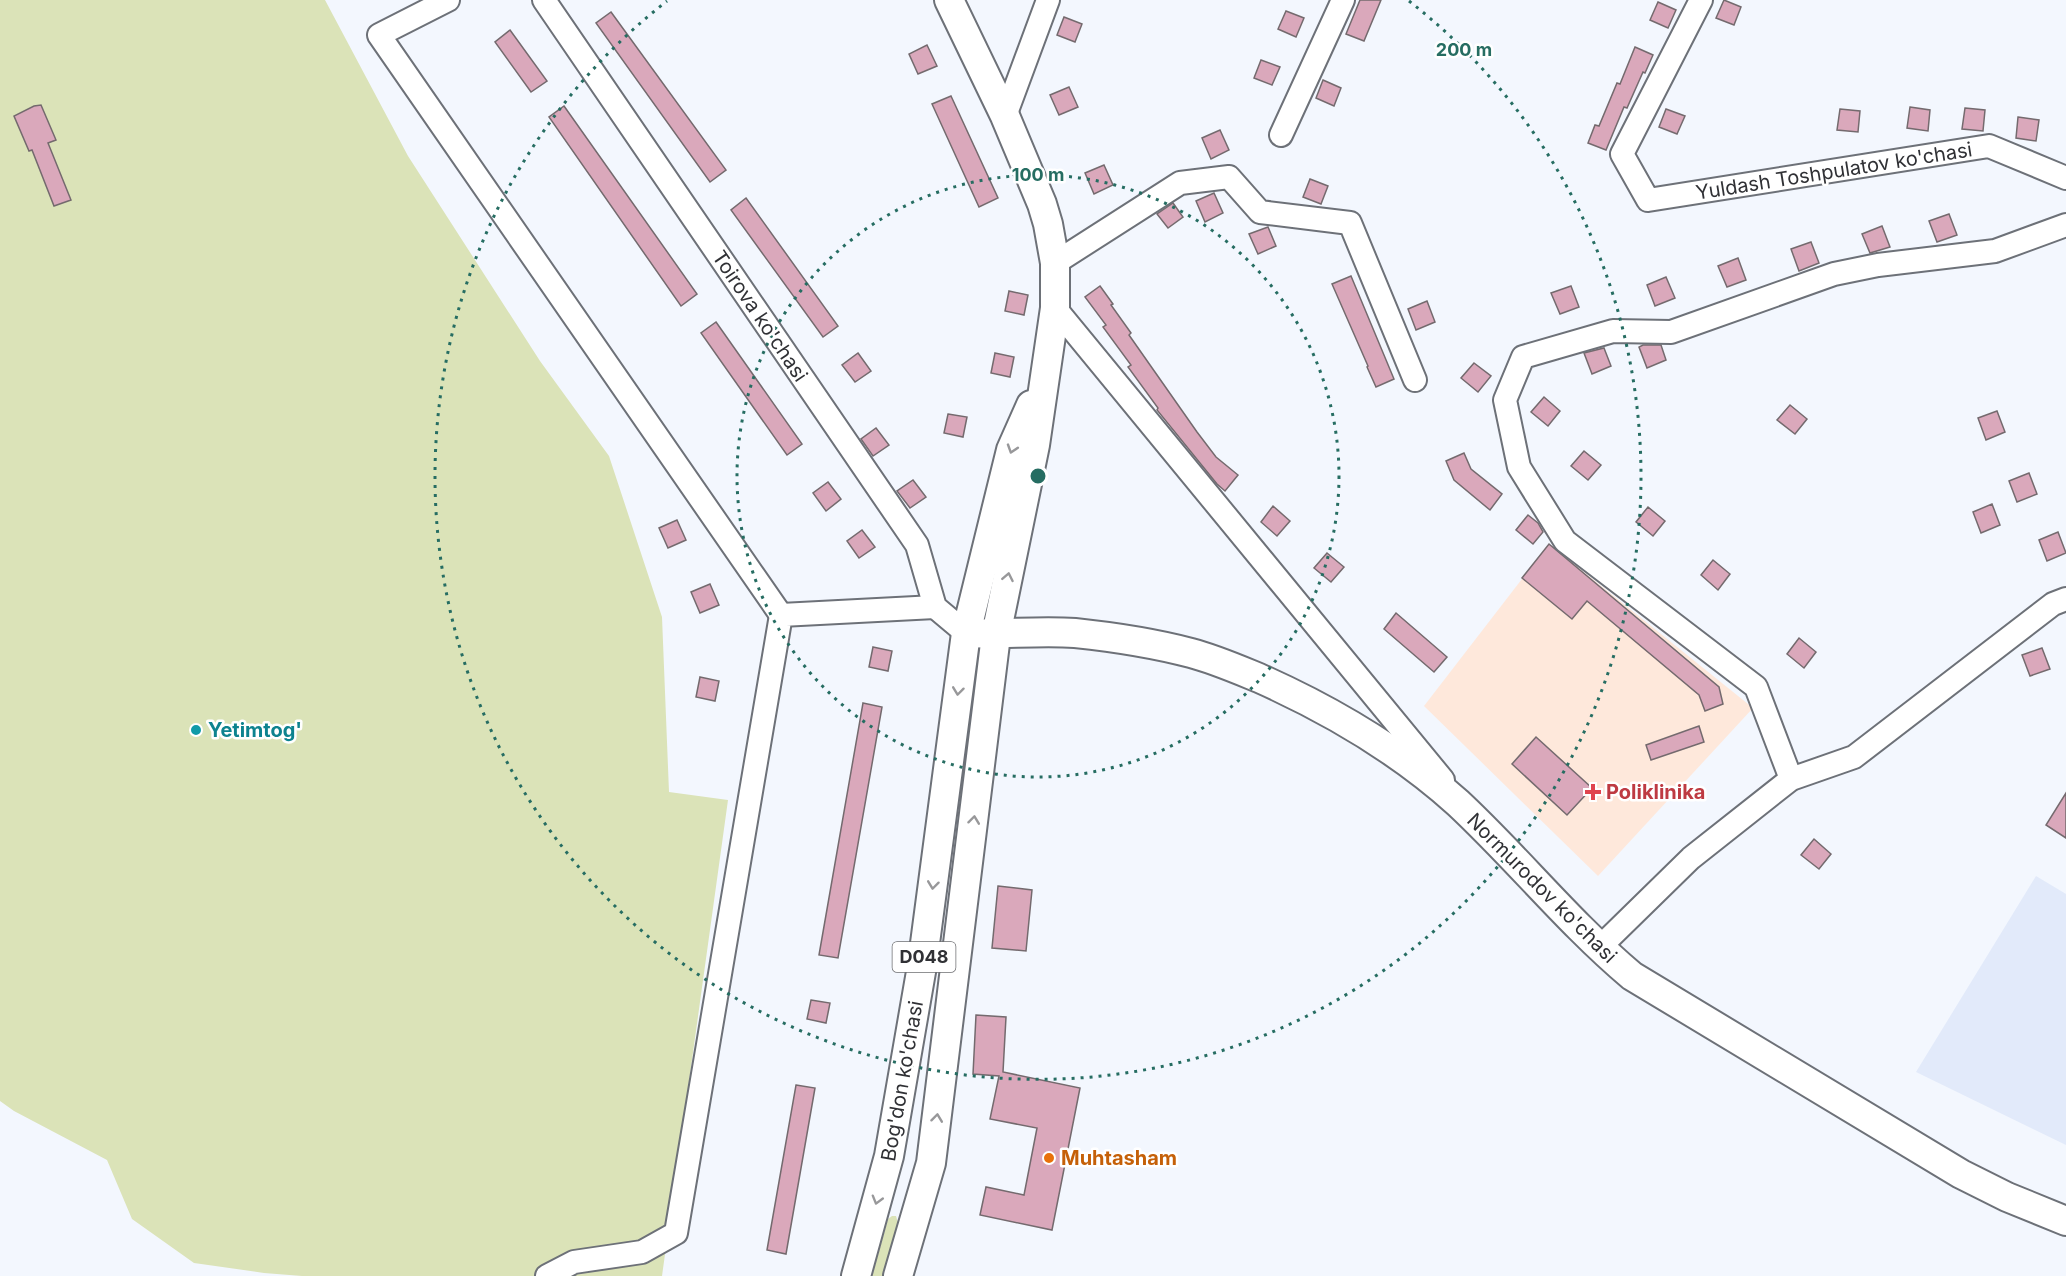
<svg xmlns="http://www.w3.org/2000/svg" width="2066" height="1276" viewBox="0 0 2066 1276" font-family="Inter,sans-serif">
  <rect width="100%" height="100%" fill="#f3f7fe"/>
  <path fill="#e2eafa" d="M 2036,876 L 2066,894 L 2066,1145 L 1916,1072 Z"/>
  <path fill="#fee8db" d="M 1549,544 L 1753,708 L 1598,876 L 1424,706 Z"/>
  <g fill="#dbe3b8">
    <path d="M 0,0 L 325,0 L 408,156 L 540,361 L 609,456 L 662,617 L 669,792 L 728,800 L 662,1276 L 302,1276 L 264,1273 L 194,1263 L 132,1219 L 107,1160 L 14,1111 L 0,1101 Z"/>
    <path d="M 892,1216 L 896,1216 L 899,1226 L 884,1276 L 872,1276 L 888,1219 Z"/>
  </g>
  <g fill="#daa8bb" stroke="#746a6e" stroke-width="1.5">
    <path d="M 1360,0 L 1381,0 L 1364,41 L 1346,34 Z"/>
    <path d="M 1724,0 L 1741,7 L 1734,25 L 1716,18 Z"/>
    <path d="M 1658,2 L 1676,10 L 1668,28 L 1650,20 Z"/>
    <path d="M 1286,11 L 1304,18 L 1296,37 L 1278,29 Z"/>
    <path d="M 611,12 L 726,170 L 710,182 L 596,23 Z"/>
    <path d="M 1064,17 L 1082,24 L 1075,42 L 1057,35 Z"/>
    <path d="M 510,30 L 547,81 L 531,92 L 495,42 Z"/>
    <path d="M 927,45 L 937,66 L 918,74 L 909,54 Z"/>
    <path d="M 1635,47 L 1653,55 L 1645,73 L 1643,72 L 1627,108 L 1624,107 L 1606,150 L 1588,143 L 1595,125 L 1599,126 L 1617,83 L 1620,84 Z"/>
    <path d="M 1261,60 L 1280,67 L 1272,85 L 1254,78 Z"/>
    <path d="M 1323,80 L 1341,88 L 1334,106 L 1316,98 Z"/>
    <path d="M 1069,87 L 1078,107 L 1059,115 L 1050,95 Z"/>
    <path d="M 951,96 L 998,198 L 979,207 L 932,104 Z"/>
    <path d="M 41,105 L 56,140 L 48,143 L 71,200 L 54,206 L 32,150 L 29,151 L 14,116 L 34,106 Z"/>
    <path d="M 564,106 L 697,294 L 681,306 L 549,117 Z"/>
    <path d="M 1910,107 L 1930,110 L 1928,131 L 1907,128 Z"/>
    <path d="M 1965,108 L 1985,110 L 1983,131 L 1962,129 Z"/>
    <path d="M 1666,109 L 1685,116 L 1677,134 L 1659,127 Z"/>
    <path d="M 1840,109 L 1860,111 L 1858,132 L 1837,130 Z"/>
    <path d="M 2018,117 L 2039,120 L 2036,141 L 2016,138 Z"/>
    <path d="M 1220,130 L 1229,150 L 1211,159 L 1202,138 Z"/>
    <path d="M 1104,165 L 1113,185 L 1094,194 L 1085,173 Z"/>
    <path d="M 1310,179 L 1328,186 L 1321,204 L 1303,197 Z"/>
    <path d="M 1214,193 L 1223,213 L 1205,222 L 1196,201 Z"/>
    <path d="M 746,198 L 838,326 L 823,337 L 731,210 Z"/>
    <path d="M 1173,203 L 1183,217 L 1168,228 L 1157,214 Z"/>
    <path d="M 1949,214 L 1957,235 L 1937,242 L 1929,221 Z"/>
    <path d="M 1882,226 L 1890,247 L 1870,253 L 1862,234 Z"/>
    <path d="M 1268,227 L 1276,246 L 1258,254 L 1249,234 Z"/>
    <path d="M 1811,242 L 1819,263 L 1799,271 L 1791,249 Z"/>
    <path d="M 1738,258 L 1746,280 L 1727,287 L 1718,266 Z"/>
    <path d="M 1351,276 L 1394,379 L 1376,387 L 1367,367 L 1368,366 L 1332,284 Z"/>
    <path d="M 1666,277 L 1675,298 L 1655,306 L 1647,285 Z"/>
    <path d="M 1100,286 L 1113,304 L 1111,305 L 1131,333 L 1129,335 L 1197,432 L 1216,457 L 1238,475 L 1225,491 L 1217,484 L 1157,410 L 1158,408 L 1128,367 L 1131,365 L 1103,327 L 1106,325 L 1085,297 Z"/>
    <path d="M 1571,286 L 1579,307 L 1560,314 L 1551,293 Z"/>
    <path d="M 1009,291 L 1028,295 L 1024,315 L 1005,311 Z"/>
    <path d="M 1427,301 L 1435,322 L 1416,330 L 1408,309 Z"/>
    <path d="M 716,322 L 802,444 L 787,455 L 701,333 Z"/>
    <path d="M 1643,345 L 1661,345 L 1666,360 L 1647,368 L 1639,347 Z"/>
    <path d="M 1604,348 L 1611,366 L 1592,374 L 1584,353 Z"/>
    <path d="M 858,353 L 871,371 L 855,382 L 842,365 Z"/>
    <path d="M 995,353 L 1014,357 L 1010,377 L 991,373 Z"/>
    <path d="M 1474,363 L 1491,376 L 1478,392 L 1461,378 Z"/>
    <path d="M 1544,397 L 1560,411 L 1548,426 L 1531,412 Z"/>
    <path d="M 1790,405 L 1807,419 L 1795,434 L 1777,420 Z"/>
    <path d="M 1997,411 L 2005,432 L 1986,440 L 1978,418 Z"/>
    <path d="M 948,414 L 967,417 L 963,437 L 944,433 Z"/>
    <path d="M 876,428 L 889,445 L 873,456 L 861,439 Z"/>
    <path d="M 1584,451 L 1601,465 L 1588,480 L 1571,466 Z"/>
    <path d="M 1464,453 L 1471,469 L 1502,494 L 1490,510 L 1454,480 L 1446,461 Z"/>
    <path d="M 2029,473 L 2037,494 L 2017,502 L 2009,481 Z"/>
    <path d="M 913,480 L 926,497 L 910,508 L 897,491 Z"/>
    <path d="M 828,482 L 841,499 L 826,511 L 813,493 Z"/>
    <path d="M 1992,504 L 2000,525 L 1981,533 L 1973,512 Z"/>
    <path d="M 1273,506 L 1290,521 L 1277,536 L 1261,522 Z"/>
    <path d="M 1648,507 L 1665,521 L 1653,536 L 1636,522 Z"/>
    <path d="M 1528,515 L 1538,523 L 1543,532 L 1533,544 L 1516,530 Z"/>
    <path d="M 677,520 L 686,540 L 668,548 L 659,528 Z"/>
    <path d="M 862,530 L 875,547 L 859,558 L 847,541 Z"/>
    <path d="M 2058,532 L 2066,553 L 2047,561 L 2039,540 Z"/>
    <path d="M 1549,544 L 1719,687 L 1723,704 L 1705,711 L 1699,695 L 1587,601 L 1572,619 L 1522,578 Z"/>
    <path d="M 1327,553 L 1344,567 L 1331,582 L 1314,568 Z"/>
    <path d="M 1713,560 L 1730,574 L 1718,590 L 1701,575 Z"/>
    <path d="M 710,584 L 719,605 L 700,613 L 691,592 Z"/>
    <path d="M 1396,613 L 1447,657 L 1434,672 L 1384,629 Z"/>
    <path d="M 1799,638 L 1816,652 L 1804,668 L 1787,654 Z"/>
    <path d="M 873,647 L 892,651 L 888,671 L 869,667 Z"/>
    <path d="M 2042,648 L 2050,669 L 2030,676 L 2022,655 Z"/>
    <path d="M 700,677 L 719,681 L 715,701 L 696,697 Z"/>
    <path d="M 863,703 L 882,707 L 838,958 L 819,955 Z"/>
    <path d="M 1699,726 L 1704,742 L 1651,760 L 1646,745 Z"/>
    <path d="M 1536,737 L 1592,788 L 1567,815 L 1512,764 Z"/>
    <path d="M 2066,793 L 2066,838 L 2046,825 Z"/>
    <path d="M 1814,839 L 1831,854 L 1819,869 L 1801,855 Z"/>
    <path d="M 998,886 L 1032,890 L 1026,951 L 992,948 Z"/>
    <path d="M 811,1000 L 830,1003 L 826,1023 L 807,1019 Z"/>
    <path d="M 976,1015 L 1006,1017 L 1003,1072 L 1080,1088 L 1052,1230 L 980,1215 L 986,1187 L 1024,1195 L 1037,1128 L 990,1119 L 999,1076 L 973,1074 Z"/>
    <path d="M 796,1085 L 815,1088 L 786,1254 L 767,1250 Z"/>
  </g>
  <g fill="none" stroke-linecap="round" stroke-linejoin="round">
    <g stroke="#6d7178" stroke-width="26">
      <g id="minor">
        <path d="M 448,0 L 379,35 L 781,615"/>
        <path d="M 544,0 L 917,545 L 935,607 L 966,633"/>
        <path d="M 1701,0 L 1622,154 L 1648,200 L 1989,146 L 2066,178"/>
        <path d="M 1005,116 L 1048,0"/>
        <path d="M 1281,135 L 1343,0"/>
        <path d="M 1055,263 L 1180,183 L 1229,177 L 1260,212 L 1350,223 L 1415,380"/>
        <path d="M 1055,308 L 1443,780"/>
        <path d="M 1791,779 L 1756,687 L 1565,541 L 1519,467 L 1505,400 L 1523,357 L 1613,331 L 1671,332 L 1834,274 L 1878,265 L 1995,251 L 2066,225"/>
        <path d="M 1599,948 L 1691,858 L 1791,779 L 1854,757 L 2053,604 L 2066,599"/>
        <path d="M 547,1276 L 574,1262 L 642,1252 L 676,1233 L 781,615 L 935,607"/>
      </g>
    </g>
    <g stroke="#6d7178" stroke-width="32">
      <g id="major">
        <path d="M 966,633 C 1002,635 1039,630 1075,633 C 1113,637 1153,643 1191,653 C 1214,659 1237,669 1259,678 C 1331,710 1399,750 1458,803 C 1518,859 1569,923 1632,976 L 1961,1174 L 2007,1197 L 2066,1221"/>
        <path d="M 856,1276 L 889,1156 L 922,966 L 966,633 L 1011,450 L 1031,405"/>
        <path d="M 898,1276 L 931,1163 L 996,635 L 1035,445 L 1055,308 L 1055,263 L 1048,224 L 1042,204 L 1005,116 L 949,0"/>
      </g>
    </g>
    <use href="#minor" stroke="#fff" stroke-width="22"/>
    <use href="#major" stroke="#fff" stroke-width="28"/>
  </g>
  <defs><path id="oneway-chevron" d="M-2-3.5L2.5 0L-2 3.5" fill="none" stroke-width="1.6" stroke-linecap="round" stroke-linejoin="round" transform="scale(1.5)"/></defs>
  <g stroke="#98989a">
    <use href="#oneway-chevron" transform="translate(1012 449) rotate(108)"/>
    <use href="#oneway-chevron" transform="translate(1008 577) rotate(-79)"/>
    <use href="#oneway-chevron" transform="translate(958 691) rotate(97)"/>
    <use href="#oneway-chevron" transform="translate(974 820) rotate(-83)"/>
    <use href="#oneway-chevron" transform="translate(933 885) rotate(97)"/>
    <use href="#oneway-chevron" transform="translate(937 1118) rotate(-83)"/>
    <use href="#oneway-chevron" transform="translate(877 1200) rotate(106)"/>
  </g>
  <g fill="none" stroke="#266d62" stroke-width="3" stroke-dasharray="3 6">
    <circle cx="1038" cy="476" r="301"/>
    <path d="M1409 1A603 603 0 1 1 667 1"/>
  </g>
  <circle fill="#0f9aa8" stroke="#fff" stroke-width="2" cx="196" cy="730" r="6"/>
  <path fill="#e0444e" stroke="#fff" stroke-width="2" d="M1590 783h6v6h6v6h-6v6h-6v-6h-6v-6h6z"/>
  <circle fill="#e8710a" stroke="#fff" stroke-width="2" cx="1049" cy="1158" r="6"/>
  <g text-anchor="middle" stroke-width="5" stroke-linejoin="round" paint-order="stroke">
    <rect fill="#fff" stroke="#6e6f72" stroke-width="1.5" x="892.5" y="942" width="63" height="30" rx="4.5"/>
    <g font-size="18" font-weight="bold" fill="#303135">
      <text x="924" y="963">D048</text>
    </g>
    <g font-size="20" fill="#303135" stroke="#fff">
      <text transform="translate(1834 171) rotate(-9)" y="7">Yuldash Toshpulatov ko'chasi</text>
      <text transform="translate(760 316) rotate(56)" y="7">Toirova ko'chasi</text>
      <text transform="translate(1542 888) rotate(45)" y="7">Normurodov ko'chasi</text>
      <text transform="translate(902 1081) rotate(-80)" y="7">Bog'don ko'chasi</text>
    </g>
    <g font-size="20" font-weight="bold" fill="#0d838f" stroke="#fff" text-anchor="start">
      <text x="208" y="737">Yetimtog'</text>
    </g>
    <g font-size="20" font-weight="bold" fill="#be3a42" stroke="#fff" text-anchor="start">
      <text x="1606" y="799">Poliklinika</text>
    </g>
    <g font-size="20" font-weight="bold" fill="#c56008" stroke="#fff" text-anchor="start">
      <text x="1061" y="1165">Muhtasham</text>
    </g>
  </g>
  <circle cx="1038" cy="476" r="9" fill="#266d62" stroke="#fff" stroke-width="3"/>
  <g font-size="18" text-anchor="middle" font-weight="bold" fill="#266d62" stroke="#fff" stroke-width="5" stroke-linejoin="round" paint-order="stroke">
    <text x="1464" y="56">200 m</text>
    <text x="1038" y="181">100 m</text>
  </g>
</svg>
